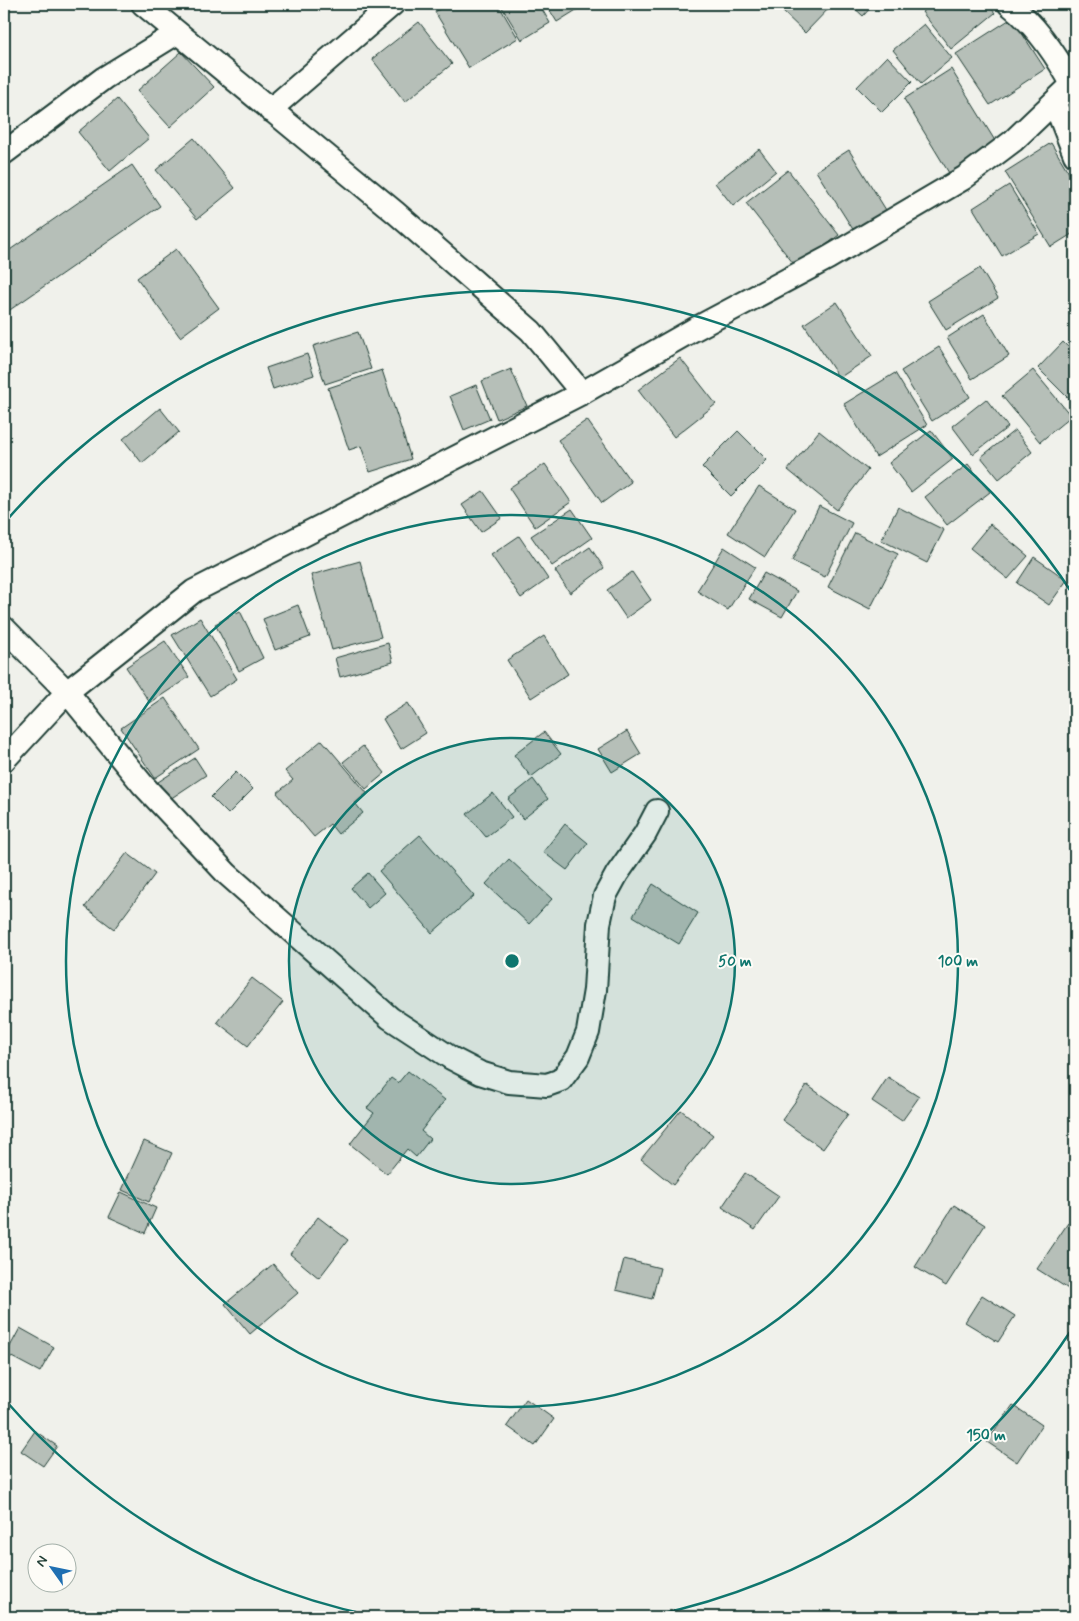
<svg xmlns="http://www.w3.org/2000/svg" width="1079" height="1621" viewBox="0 0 1079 1621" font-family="Mynerve,sans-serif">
  <rect width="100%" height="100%" fill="#f0f1eb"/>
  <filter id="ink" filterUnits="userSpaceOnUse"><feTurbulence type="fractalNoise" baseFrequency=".02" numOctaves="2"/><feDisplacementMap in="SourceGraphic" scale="10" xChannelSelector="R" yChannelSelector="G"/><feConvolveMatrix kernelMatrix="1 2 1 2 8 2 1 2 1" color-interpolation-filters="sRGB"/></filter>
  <g filter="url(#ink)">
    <g fill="#b6bfb8" stroke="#1f3d34">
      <path d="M 448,4 L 498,4 L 518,38 L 469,68 L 435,12 Z"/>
      <path d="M 500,4 L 539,4 L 550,23 L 522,40 Z"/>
      <path d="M 546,4 L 586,4 L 557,22 Z"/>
      <path d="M 786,4 L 833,4 L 805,33 L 780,9 Z"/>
      <path d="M 850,4 L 874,4 L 863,16 Z"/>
      <path d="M 932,4 L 988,4 L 995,13 L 951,49 L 922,12 Z"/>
      <path d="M 1012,18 L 1045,69 L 990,105 L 956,54 Z"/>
      <path d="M 419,22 L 452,64 L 405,102 L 372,59 Z"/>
      <path d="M 924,24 L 952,58 L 921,84 L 893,50 Z"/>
      <path d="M 181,52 L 214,87 L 170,127 L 137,91 Z"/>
      <path d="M 887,56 L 912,82 L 882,112 L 857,87 Z"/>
      <path d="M 951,69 L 997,144 L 949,173 L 904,99 Z"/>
      <path d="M 117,99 L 149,138 L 110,171 L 78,132 Z"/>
      <path d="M 194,138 L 235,188 L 197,219 L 156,170 Z"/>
      <path d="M 1051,143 L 1075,183 L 1075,232 L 1051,247 L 1005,172 Z"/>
      <path d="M 759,149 L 776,171 L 733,206 L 715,183 Z"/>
      <path d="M 849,150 L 886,210 L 854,231 L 816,171 Z"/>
      <path d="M 132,165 L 160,206 L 4,314 L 4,254 Z"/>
      <path d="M 788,170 L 839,235 L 797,268 L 746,203 Z"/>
      <path d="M 1009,185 L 1039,234 L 1002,256 L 973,208 Z"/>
      <path d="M 176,249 L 219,308 L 180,337 L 137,278 Z"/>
      <path d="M 980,268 L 998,298 L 946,330 L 928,301 Z"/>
      <path d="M 837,302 L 872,356 L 839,378 L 804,324 Z"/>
      <path d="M 984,314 L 1009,356 L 972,379 L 947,338 Z"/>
      <path d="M 358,332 L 371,369 L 325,384 L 313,346 Z"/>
      <path d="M 1063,342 L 1075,354 L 1075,405 L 1038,368 Z"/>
      <path d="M 939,347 L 970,397 L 932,421 L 901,371 Z"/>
      <path d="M 307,354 L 314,375 L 273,389 L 266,368 Z"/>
      <path d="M 680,358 L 716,404 L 674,437 L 638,390 Z"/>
      <path d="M 511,369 L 527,406 L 497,419 L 482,381 Z"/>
      <path d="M 382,370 L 411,459 L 370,472 L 361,446 L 349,450 L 328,388 Z"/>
      <path d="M 1033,370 L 1071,416 L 1040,442 L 1002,396 Z"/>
      <path d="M 895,373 L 927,425 L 876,457 L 844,404 Z"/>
      <path d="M 476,385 L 490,419 L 464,430 L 450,396 Z"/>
      <path d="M 986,399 L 1008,427 L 973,454 L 952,426 Z"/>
      <path d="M 160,408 L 179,432 L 142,463 L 123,439 Z"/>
      <path d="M 587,420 L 631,482 L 602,503 L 558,440 Z"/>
      <path d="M 931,430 L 953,459 L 911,492 L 889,463 Z"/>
      <path d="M 1015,430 L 1032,452 L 999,479 L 981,457 Z"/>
      <path d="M 738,431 L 767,460 L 731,496 L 702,467 Z"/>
      <path d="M 819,431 L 868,470 L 837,510 L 788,470 Z"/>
      <path d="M 545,464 L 571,502 L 535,527 L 509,488 Z"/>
      <path d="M 968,464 L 990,492 L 947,525 L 925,497 Z"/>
      <path d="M 759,486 L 795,509 L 765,557 L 728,533 Z"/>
      <path d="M 483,491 L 502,518 L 481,532 L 462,505 Z"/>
      <path d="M 819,506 L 852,523 L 825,577 L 792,561 Z"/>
      <path d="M 898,507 L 944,530 L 927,563 L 881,540 Z"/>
      <path d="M 572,509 L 592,538 L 552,566 L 531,536 Z"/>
      <path d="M 1075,518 L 1075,529 L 1070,522 Z"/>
      <path d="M 990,524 L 1028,556 L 1008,579 L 970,548 Z"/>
      <path d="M 855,533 L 898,554 L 870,609 L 828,587 Z"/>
      <path d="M 519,536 L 548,579 L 521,598 L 491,555 Z"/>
      <path d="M 590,547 L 604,568 L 570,593 L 555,571 Z"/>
      <path d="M 724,547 L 755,567 L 728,610 L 697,591 Z"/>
      <path d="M 1034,557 L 1067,580 L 1049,605 L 1017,583 Z"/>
      <path d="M 360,561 L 381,637 L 332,650 L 311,575 Z"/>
      <path d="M 632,572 L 651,600 L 626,618 L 607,590 Z"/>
      <path d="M 764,573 L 797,591 L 782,617 L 749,599 Z"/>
      <path d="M 298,605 L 310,637 L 275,650 L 263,619 Z"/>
      <path d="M 240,611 L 263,658 L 239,671 L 215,624 Z"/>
      <path d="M 200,618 L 237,679 L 210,696 L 172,635 Z"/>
      <path d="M 544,636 L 568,674 L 531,698 L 507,660 Z"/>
      <path d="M 165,641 L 189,677 L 150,703 L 126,667 Z"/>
      <path d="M 388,643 L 393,662 L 340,677 L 335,658 Z"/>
      <path d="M 165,698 L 199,749 L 155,778 L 121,728 Z"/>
      <path d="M 408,703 L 426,733 L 401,749 L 383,719 Z"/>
      <path d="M 627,731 L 641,754 L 612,772 L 598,749 Z"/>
      <path d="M 544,732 L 561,754 L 531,777 L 514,755 Z"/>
      <path d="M 322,740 L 367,793 L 355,803 L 363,813 L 338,834 L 330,824 L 314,837 L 277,793 L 293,780 L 285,771 Z"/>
      <path d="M 363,746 L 385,773 L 366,789 L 343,762 Z"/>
      <path d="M 195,758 L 206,775 L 170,799 L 158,782 Z"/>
      <path d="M 236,772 L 253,789 L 228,814 L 211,797 Z"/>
      <path d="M 533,779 L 548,799 L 523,819 L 508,799 Z"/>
      <path d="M 493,793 L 512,817 L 486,837 L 467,814 Z"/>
      <path d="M 565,824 L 588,843 L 567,870 L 543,852 Z"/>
      <path d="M 420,835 L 474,896 L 432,933 L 379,871 Z"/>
      <path d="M 127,853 L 155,874 L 114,929 L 85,907 Z"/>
      <path d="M 509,859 L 552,899 L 529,924 L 486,884 Z"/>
      <path d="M 368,873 L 385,893 L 368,908 L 351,888 Z"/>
      <path d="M 653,884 L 698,913 L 679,944 L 633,916 Z"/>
      <path d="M 252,978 L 283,1002 L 248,1046 L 217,1022 Z"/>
      <path d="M 408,1071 L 445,1100 L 421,1131 L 430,1139 L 416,1157 L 407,1149 L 387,1174 L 350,1144 L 374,1113 L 367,1108 L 391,1078 L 398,1083 Z"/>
      <path d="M 888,1077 L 919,1097 L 902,1121 L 872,1101 Z"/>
      <path d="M 807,1085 L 848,1114 L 823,1149 L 782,1120 Z"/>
      <path d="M 681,1110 L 713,1135 L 673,1185 L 641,1159 Z"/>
      <path d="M 144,1141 L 172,1153 L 149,1202 L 122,1190 Z"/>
      <path d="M 745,1173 L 779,1196 L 755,1230 L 722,1207 Z"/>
      <path d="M 121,1192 L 156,1208 L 145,1233 L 109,1217 Z"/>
      <path d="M 954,1205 L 985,1225 L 946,1286 L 915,1267 Z"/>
      <path d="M 318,1217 L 348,1240 L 319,1278 L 290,1254 Z"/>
      <path d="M 1068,1223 L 1075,1228 L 1075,1282 L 1070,1290 L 1037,1269 Z"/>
      <path d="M 624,1259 L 660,1268 L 652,1299 L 616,1290 Z"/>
      <path d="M 273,1264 L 298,1293 L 250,1334 L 225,1304 Z"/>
      <path d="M 982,1295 L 1015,1316 L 998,1342 L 965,1322 Z"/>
      <path d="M 20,1328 L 54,1347 L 40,1372 L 6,1354 Z"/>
      <path d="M 526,1399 L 554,1419 L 535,1446 L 507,1426 Z"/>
      <path d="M 1013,1405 L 1042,1425 L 1017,1462 L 987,1442 Z"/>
      <path d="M 35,1431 L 57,1446 L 43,1466 L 21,1451 Z"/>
    </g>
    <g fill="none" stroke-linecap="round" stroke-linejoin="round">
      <g stroke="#1f3d34" stroke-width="26">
        <g id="street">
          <path d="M 143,4 L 396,213 L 531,331 L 582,393"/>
          <path d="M 1009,4 C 1036,25 1057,56 1073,86"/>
          <path d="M 1055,104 L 1075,155"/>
          <path d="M 270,110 L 393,4"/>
          <path d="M 4,153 L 104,78 L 177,33"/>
          <path d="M 4,628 L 67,692 L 143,785 L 227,874 L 390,1018 L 451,1058 L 480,1073 L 509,1082 L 547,1085 L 561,1080 L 578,1057 L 588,1032 L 595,990 L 599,924 L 605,896 L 617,874 L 645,834 L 657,811"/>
          <path d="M 4,760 L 67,692 L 194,591 L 582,393 L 693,330 L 828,258 L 964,178 L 1013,141 L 1075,82"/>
        </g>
      </g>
      <use href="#street" stroke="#fdfcf7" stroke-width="22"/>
    </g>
  </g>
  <circle cx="512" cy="961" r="223" fill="#0f766e" fill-opacity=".12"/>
  <g fill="none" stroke="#0f766e" stroke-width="2.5">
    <circle cx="512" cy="961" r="223"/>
    <circle cx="512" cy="961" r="446"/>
    <path d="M1074 1326A670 670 0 0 1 651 1616M373 1616A670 670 0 0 1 6 1401M6 521A670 670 0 0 1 1074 596"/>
  </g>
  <circle cx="512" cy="961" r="8" fill="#0f766e" stroke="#fdfcf7" stroke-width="2.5"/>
  <g font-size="15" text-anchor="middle" font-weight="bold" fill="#0f766e" stroke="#fdfcf7" stroke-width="4" stroke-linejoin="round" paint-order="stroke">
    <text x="735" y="966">50 m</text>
    <text x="958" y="966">100 m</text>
    <text x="986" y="1440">150 m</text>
  </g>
  <rect width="1079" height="1621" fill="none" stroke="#fdfcf7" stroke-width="20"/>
  <rect x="10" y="10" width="1059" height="1601" fill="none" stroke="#1f3d34" stroke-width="2" filter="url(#ink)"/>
  <g transform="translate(52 1568) rotate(303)"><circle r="24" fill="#fdfcf7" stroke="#a4b0a9"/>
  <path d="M0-4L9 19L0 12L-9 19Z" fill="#1f6fb2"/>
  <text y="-8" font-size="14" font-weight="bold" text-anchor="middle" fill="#1f3d34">N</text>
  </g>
</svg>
